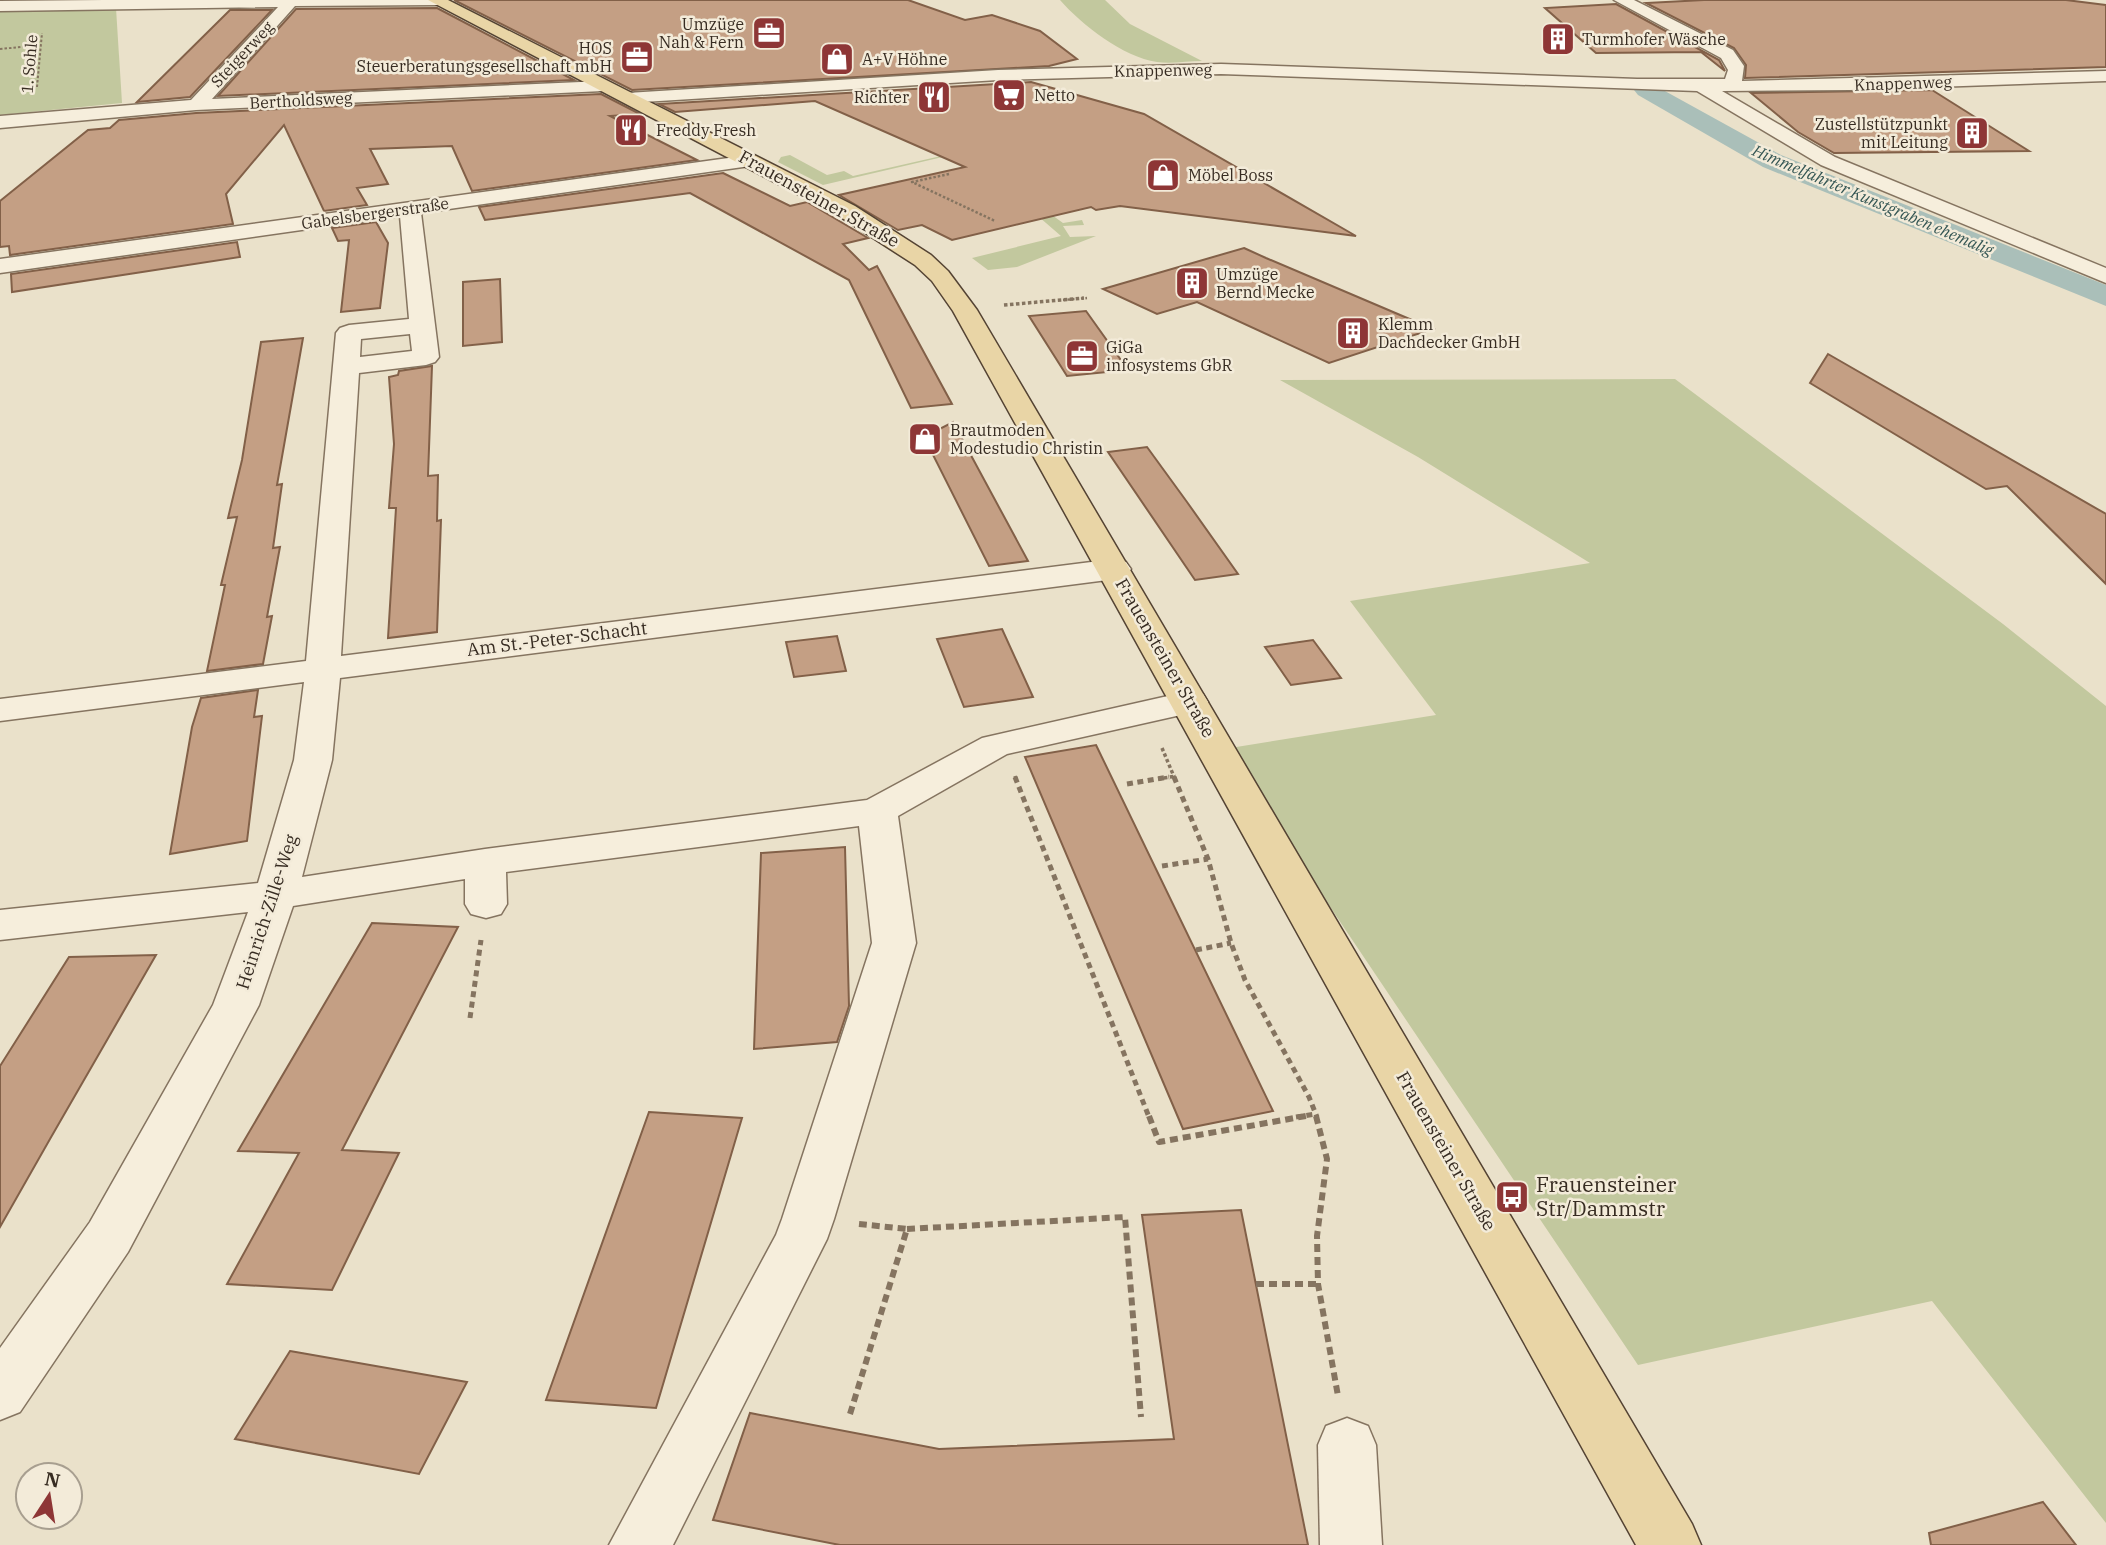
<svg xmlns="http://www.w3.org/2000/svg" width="2106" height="1545" viewBox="0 0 2106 1545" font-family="'IBM Plex Serif',serif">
  <rect width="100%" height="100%" fill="#eae1ca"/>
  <g fill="#c2c89e">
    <path d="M 1060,0 L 1105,0 L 1130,24 L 1202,61 C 1188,61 1171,64 1157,62 C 1123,57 1082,25 1060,0 Z"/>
    <path d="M 0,8 L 116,8 L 122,103 L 0,115 Z"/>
    <path d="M 963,151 L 1063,223 L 1082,220 L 1084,225 L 1063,226 L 1070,237 L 1096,236 L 1017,267 L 988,270 L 972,258 L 1061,236 L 964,152 L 823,185 L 778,162 L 781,157 L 790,155 L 827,175 L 844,171 L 853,176 Z"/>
    <path d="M 1675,379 L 2003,624 L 2106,706 L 2106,1523 L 1932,1301 L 1638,1365 L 1224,749 L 1436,715 L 1350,601 L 1590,563 L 1418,457 L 1280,380 Z"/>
  </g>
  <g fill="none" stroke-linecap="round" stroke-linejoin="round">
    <path fill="#aabfb9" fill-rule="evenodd" d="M 1646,83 L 1654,85 L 1781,155 L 2106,285 L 2106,306 L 1763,167 L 1638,95 L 1634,90 L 1638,85 Z"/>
  </g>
  <g fill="#c49f84" stroke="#826048" stroke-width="2">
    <path d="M 454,0 L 908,0 L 965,20 L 992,15 L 1040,31 L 1077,59 L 1049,66 L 632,90 Z"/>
    <path d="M 1704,0 L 2066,0 L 2106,5 L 2106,67 L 1745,78 L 1746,65 L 1734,48 L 1646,3 Z"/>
    <path d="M 1616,4 L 1719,60 L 1725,71 L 1701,52 L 1596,53 L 1545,8 Z"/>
    <path d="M 437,8 L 574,80 L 218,96 L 296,9 Z"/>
    <path d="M 230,10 L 272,10 L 190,97 L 137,102 Z"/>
    <path d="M 1031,82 L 1144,114 L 1356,236 L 1120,206 L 1096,210 L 1091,207 L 952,240 L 922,225 L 898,230 L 839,195 L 965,167 L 815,101 L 675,112 L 659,104 Z"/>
    <path d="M 1932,90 L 2029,151 L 1834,153 L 1798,132 L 1751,93 Z"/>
    <path d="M 601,94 L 640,114 L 610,116 L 697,160 L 472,191 L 452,146 L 370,149 L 388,184 L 357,188 L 367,205 L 324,211 L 284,125 L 226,194 L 233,224 L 10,255 L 9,246 L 0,247 L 0,201 L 88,130 L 110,128 L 119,120 L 196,113 Z"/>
    <path d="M 723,173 L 790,206 L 807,202 L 868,238 L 843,244 L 869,270 L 877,266 L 952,404 L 911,408 L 849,280 L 690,193 L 485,220 L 479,207 Z"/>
    <path d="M 376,222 L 388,243 L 380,308 L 341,312 L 349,240 L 338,241 L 332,228 Z"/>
    <path d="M 237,242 L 240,257 L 12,292 L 11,274 Z"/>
    <path d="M 1244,248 L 1266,258 L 1433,329 L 1329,363 L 1197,302 L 1157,314 L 1103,289 Z"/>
    <path d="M 500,279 L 502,342 L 463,346 L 463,282 Z"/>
    <path d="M 1086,311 L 1128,370 L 1067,376 L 1029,316 Z"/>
    <path d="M 303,338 L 277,485 L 282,484 L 273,548 L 280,547 L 267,617 L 272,616 L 263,664 L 207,671 L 225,585 L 221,585 L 237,517 L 228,518 L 242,460 L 261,342 Z"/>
    <path d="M 1828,354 L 2106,514 L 2106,584 L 2007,486 L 1986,489 L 1810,383 Z"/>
    <path d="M 432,366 L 428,476 L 438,475 L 437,521 L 441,520 L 437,632 L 388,638 L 396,508 L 389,508 L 394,444 L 389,377 L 398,375 L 399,371 Z"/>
    <path d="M 953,422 L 1028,561 L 989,566 L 924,437 Z"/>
    <path d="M 1147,447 L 1187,502 L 1238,574 L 1195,580 L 1108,452 Z"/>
    <path d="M 1002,629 L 1033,697 L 964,707 L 937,639 Z"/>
    <path d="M 837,636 L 846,671 L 794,677 L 786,642 Z"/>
    <path d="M 1313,640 L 1341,678 L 1291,685 L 1265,647 Z"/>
    <path d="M 258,690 L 254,717 L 262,716 L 247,841 L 170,854 L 192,727 L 201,698 Z"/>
    <path d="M 1096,745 L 1273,1111 L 1183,1129 L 1025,757 Z"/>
    <path d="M 845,847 L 849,1006 L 837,1042 L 754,1049 L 761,853 Z"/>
    <path d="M 372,923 L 458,927 L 342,1150 L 399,1153 L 332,1290 L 227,1284 L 299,1153 L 238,1151 Z"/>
    <path d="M 156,955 L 50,1139 L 0,1227 L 0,1066 L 69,957 Z"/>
    <path d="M 649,1112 L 742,1118 L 656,1408 L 546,1400 Z"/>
    <path d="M 1241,1210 L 1308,1545 L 840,1545 L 713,1520 L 750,1413 L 939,1449 L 1174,1439 L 1142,1215 Z"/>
    <path d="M 290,1351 L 467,1382 L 419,1474 L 235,1439 Z"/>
    <path d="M 2043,1502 L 2076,1545 L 1931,1545 L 1929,1533 Z"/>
  </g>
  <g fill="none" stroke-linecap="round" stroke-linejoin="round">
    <g stroke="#857460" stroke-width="3">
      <g id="minor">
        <path d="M 104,0 L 445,0 L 437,5 L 295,6 L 212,99 L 603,81 L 612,86 L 603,91 L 196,110 L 0,128 L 0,116 L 191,100 L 278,7 L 0,11 L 0,1 Z"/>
        <path d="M 1614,0 L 1634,0 L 1733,50 L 1744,66 L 1742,81 L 2106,71 L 2106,81 L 1850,90 L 1722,91 L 1835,157 L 2106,268 L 2106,283 L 1821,165 L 1697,91 L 1221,74 L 998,80 L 627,103 L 618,98 L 627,93 L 998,70 L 1221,64 L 1637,79 L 1725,79 L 1728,70 L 1721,58 Z"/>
        <path d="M 750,155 L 757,157 L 760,161 L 757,165 L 421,213 L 439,357 L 435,362 L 426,365 L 359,373 L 341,656 L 1115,559 L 1126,562 L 1131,569 L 1126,576 L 1115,579 L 340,678 L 332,760 L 302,877 L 485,849 L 867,800 L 982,738 L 1190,691 L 1203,694 L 1208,702 L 1203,710 L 1007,754 L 898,816 L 916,943 L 834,1219 L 827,1239 L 673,1545 L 609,1545 L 776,1235 L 782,1219 L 872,943 L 859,826 L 506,872 L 507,904 L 501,914 L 486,918 L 471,914 L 465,904 L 465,879 L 293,906 L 259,1005 L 128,1252 L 20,1412 L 0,1420 L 0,1348 L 90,1222 L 213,1005 L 248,912 L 0,940 L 0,910 L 258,883 L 294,760 L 304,682 L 0,721 L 0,699 L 306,661 L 336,333 L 340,328 L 349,325 L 409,319 L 400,216 L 0,273 L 0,259 ZM 410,334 L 412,351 L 360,357 L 361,339 Z"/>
        <path d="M 1347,1418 L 1368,1426 L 1376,1445 L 1382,1545 L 1320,1545 L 1318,1445 L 1326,1426 Z"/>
      </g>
    </g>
    <g stroke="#544333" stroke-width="3">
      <path id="major" d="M 428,0 L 448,0 L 855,206 L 931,255 L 948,271 L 977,310 L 1692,1524 L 1701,1545 L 1636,1545 L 953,311 L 932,281 L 915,265 L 839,216 Z"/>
    </g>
    <g stroke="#857460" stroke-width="2" stroke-dasharray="2.5 2" stroke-linecap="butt">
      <path d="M 0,49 L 41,45"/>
      <path d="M 37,87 L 42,33"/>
    </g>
    <g stroke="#857460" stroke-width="2.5" stroke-dasharray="2.5 2" stroke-linecap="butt">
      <path d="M 949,174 L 912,182 L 995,221"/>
      <path d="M 1063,300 L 1087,298"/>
    </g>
    <g stroke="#857460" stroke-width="3.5" stroke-dasharray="3.5 2.5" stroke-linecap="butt">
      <path d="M 1004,305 L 1084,298"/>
      <path d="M 1162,748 L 1175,779"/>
      <path d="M 1015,776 L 1016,779"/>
      <path d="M 1158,779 L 1176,776"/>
    </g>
    <g stroke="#857460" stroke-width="5" stroke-dasharray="6 4.5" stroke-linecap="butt">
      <path d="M 1015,777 L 1149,1117"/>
      <path d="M 1174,777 L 1208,859 L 1231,943 L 1245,980 L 1309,1097 L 1317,1117"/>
      <path d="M 1127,784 L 1169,777"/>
      <path d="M 1162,866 L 1208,859"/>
      <path d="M 1196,950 L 1231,943"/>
      <path d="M 470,1018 L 481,940"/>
      <path d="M 1296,1117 L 1316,1114"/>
    </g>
    <g stroke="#857460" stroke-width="6" stroke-dasharray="8 5" stroke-linecap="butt">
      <path d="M 1149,1116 L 1159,1142 L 1306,1116"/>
      <path d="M 1316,1116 L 1327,1159 L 1317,1236 L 1318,1284 L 1338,1396"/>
      <path d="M 907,1229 L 1125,1217 L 1141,1417"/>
      <path d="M 1256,1284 L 1318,1284"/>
      <path d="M 850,1414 L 907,1229 L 859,1224"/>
    </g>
    <use href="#minor" fill="#f6eedc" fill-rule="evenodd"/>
    <use href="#major" fill="#e9d5a6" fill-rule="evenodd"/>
  </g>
  <defs>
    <g id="office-square" transform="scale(1.75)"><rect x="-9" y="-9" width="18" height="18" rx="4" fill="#8e3636" stroke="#f3ebd9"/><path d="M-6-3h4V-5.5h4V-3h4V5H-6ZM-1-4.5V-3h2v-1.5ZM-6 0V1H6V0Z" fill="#fff"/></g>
    <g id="building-square" transform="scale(1.75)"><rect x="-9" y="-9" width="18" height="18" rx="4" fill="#8e3636" stroke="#f3ebd9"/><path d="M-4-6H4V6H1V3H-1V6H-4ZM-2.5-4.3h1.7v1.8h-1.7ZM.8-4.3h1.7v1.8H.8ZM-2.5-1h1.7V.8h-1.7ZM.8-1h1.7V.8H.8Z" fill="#fff"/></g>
    <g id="shop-square" transform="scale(1.75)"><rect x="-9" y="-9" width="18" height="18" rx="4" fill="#8e3636" stroke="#f3ebd9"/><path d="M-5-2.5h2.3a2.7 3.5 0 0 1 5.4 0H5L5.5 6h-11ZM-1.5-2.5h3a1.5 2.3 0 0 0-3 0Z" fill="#fff"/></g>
    <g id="supermarket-square" transform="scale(1.75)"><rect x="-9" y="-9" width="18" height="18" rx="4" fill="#8e3636" stroke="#f3ebd9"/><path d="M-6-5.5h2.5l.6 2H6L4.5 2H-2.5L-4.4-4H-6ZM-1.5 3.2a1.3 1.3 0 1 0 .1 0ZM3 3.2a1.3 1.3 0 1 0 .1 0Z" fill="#fff"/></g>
    <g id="restaurant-square" transform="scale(1.75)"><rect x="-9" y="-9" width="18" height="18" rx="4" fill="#8e3636" stroke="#f3ebd9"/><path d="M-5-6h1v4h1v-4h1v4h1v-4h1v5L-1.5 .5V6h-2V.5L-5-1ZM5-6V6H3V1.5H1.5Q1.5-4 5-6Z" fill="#fff"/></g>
    <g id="bus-square" transform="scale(1.75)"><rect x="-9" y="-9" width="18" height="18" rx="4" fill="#8e3636" stroke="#f3ebd9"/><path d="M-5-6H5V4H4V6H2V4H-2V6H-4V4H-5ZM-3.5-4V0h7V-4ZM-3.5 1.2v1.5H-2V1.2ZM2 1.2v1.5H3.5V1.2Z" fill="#fff"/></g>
  </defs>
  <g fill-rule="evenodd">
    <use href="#office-square" x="769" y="33"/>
    <use href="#building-square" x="1558" y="39"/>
    <use href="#office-square" x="637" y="57"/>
    <use href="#shop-square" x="837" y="59"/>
    <use href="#supermarket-square" x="1009" y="95"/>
    <use href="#restaurant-square" x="934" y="97"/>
    <use href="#restaurant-square" x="631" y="130"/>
    <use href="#building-square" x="1972" y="133"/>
    <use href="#shop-square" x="1163" y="175"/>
    <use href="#building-square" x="1192" y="283"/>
    <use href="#building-square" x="1353" y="333"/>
    <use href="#office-square" x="1082" y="356"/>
    <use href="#shop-square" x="925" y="439"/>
    <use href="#bus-square" x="1512" y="1197"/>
  </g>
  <g text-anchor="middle" stroke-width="5" stroke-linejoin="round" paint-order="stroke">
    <g font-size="16" fill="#372c22" stroke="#f3ebd9" text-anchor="start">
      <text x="744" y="30" text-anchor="end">Umzüge<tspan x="744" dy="18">Nah &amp; Fern</tspan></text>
      <text x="1582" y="45">Turmhofer Wäsche</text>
      <text x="612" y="54" text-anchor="end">HOS<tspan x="612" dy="18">Steuerberatungsgesellschaft mbH</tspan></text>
      <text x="862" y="65">A+V Höhne</text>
      <text x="1034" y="101">Netto</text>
      <text x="909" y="103" text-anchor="end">Richter</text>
      <text x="1948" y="130" text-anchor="end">Zustellstützpunkt<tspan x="1948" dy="18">mit Leitung</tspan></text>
      <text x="656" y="136">Freddy Fresh</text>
      <text x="1188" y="181">Möbel Boss</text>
      <text x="1216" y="280">Umzüge<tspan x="1216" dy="18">Bernd Mecke</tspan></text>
      <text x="1378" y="330">Klemm<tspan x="1378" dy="18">Dachdecker GmbH</tspan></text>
      <text x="1106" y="353">GiGa<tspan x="1106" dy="18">infosystems GbR</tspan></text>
      <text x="950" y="436">Brautmoden<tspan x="950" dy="18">Modestudio Christin</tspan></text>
    </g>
    <g font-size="16" fill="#372c22" stroke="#f3ebd9">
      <text transform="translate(242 54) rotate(-47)" y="6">Steigerweg</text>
      <text transform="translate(29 64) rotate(-85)" y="6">1. Sohle</text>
      <text transform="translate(1163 70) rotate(-1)" y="6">Knappenweg</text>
      <text transform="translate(1903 83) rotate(-2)" y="6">Knappenweg</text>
      <text transform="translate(301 100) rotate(-3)" y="6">Bertholdsweg</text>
      <text transform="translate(375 213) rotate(-8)" y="6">Gabelsbergerstraße</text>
    </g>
    <g font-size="16" font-style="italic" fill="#335553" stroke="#f3ebd9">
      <text transform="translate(1873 200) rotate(23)" y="6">Himmelfahrter Kunstgraben ehemalig</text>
    </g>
    <g font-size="18" fill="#372c22" stroke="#f3ebd9">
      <text transform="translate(819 199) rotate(29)" y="6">Frauensteiner Straße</text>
      <text transform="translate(557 639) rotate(-7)" y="6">Am St.-Peter-Schacht</text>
      <text transform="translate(1165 658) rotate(60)" y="6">Frauensteiner Straße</text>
      <text transform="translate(267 912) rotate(-72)" y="6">Heinrich-Zille-Weg</text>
      <text transform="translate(1446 1151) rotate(60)" y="6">Frauensteiner Straße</text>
    </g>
    <g font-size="21" fill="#372c22" stroke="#f3ebd9" text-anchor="start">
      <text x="1536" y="1192">Frauensteiner<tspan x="1536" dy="24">Str/Dammstr</tspan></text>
    </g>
  </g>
  <g transform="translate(49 1496) rotate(12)"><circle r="33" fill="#f3ebd9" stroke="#a89f90" stroke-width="2"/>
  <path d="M0-5L12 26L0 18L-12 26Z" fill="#8e3636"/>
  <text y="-10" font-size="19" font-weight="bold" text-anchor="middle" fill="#372c22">N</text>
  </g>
</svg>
